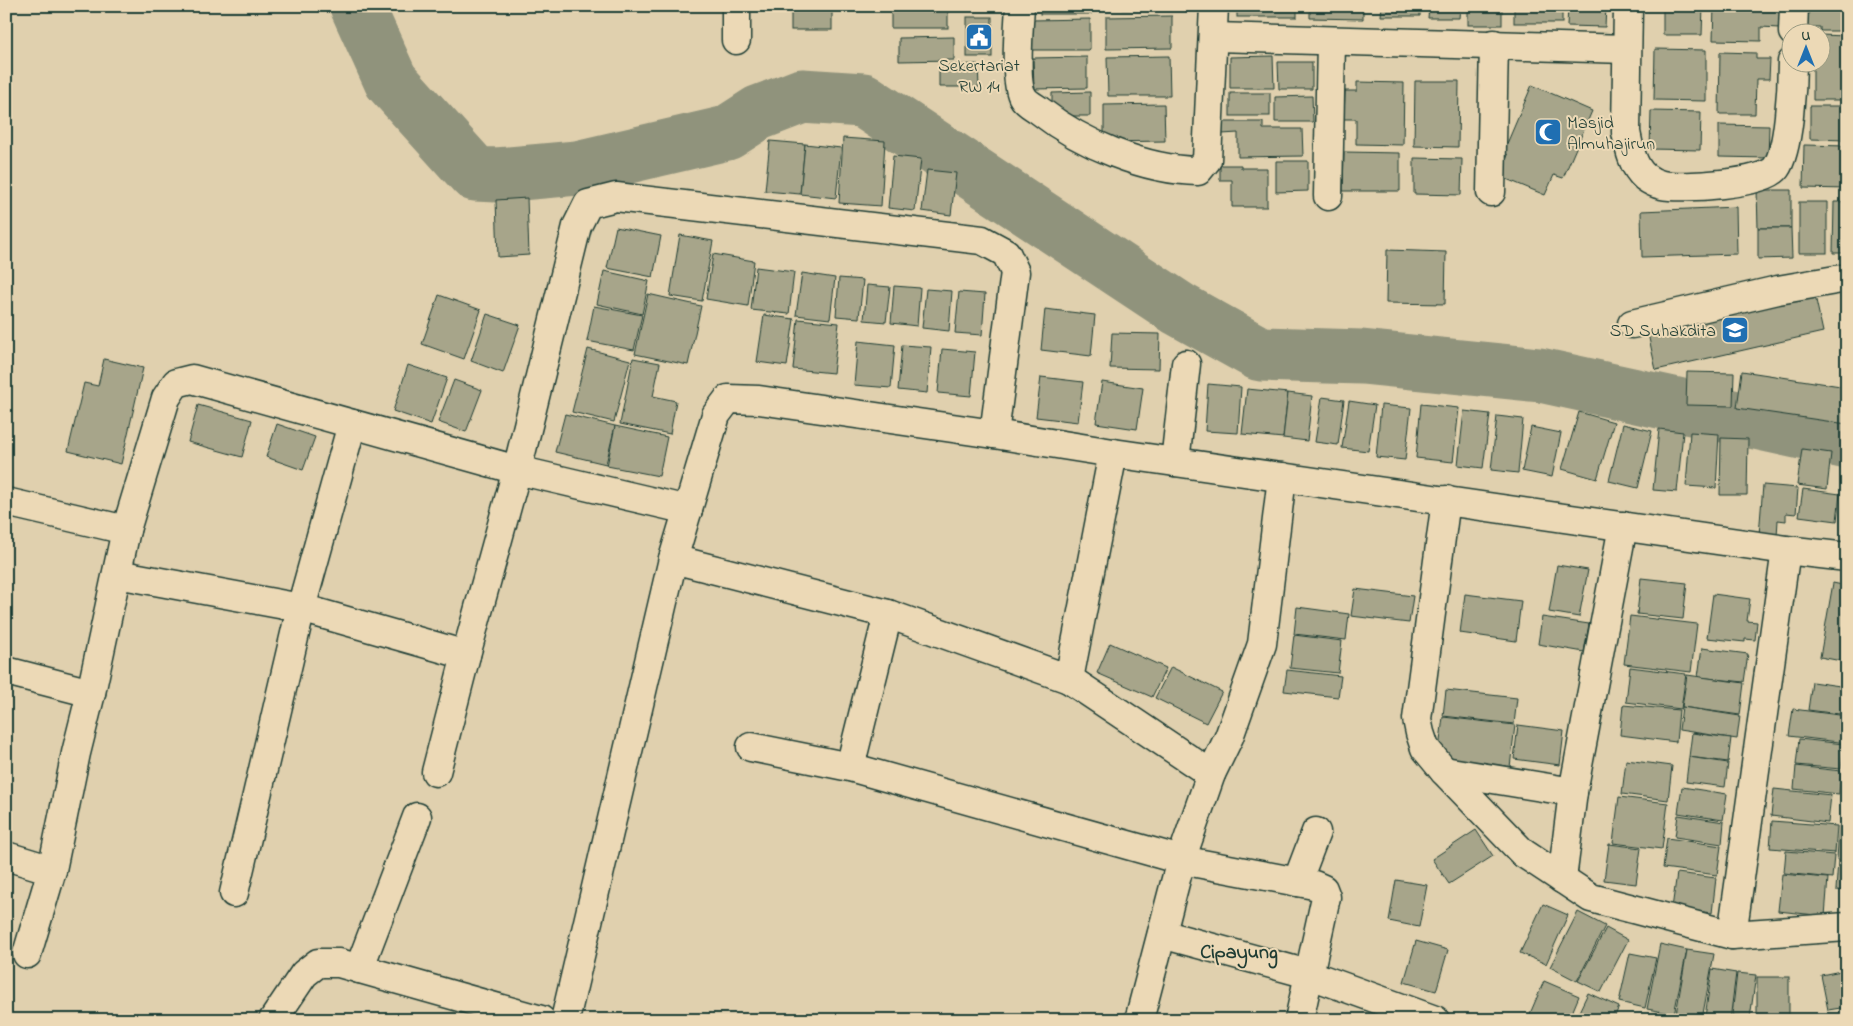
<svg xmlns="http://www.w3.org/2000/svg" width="1853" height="1026" viewBox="0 0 1853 1026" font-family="'Indie Flower',sans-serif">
  <rect width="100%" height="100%" fill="#e0d0ae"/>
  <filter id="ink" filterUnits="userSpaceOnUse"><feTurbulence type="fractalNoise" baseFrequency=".02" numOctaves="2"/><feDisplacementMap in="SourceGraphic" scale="10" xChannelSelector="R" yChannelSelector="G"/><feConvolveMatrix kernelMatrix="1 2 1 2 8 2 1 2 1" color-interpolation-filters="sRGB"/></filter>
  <g filter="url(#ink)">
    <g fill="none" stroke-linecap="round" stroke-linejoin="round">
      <path stroke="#90937c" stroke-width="55" d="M 357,6 L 391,81 L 475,174 L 497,175 L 577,168 L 727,133 L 758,113 L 802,96 L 863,100 L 1179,309 L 1260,354 L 1362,357 L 1540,375 L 1847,442"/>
    </g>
    <g fill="#a7a58a" stroke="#1f3d34">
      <path d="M 575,6 L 605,6 L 605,9 L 575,8 Z"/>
      <rect x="791" y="6" width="41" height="24"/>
      <rect x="891" y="6" width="57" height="22"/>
      <rect x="1040" y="6" width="51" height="8"/>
      <path d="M 1122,6 L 1171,6 L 1171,8 L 1122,9 Z"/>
      <rect x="1237" y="6" width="60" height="11"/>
      <path d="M 1310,6 L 1363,6 L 1363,19 L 1310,18 Z"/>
      <path d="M 1382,6 L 1420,6 L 1420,16 L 1381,16 Z"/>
      <path d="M 1429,6 L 1460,6 L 1459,18 L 1428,18 Z"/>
      <rect x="1468" y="6" width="34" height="19"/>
      <rect x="1514" y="6" width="48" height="17"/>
      <path d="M 1568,6 L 1606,6 L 1605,27 L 1567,26 Z"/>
      <path d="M 1663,6 L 1703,6 L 1702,35 L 1663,35 Z"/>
      <path d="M 1714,6 L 1780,6 L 1779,28 L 1761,27 L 1761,41 L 1713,40 Z"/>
      <path d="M 1806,6 L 1847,6 L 1847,31 L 1820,31 L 1820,27 L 1806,27 Z"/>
      <path d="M 1172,16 L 1172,48 L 1106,49 L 1106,17 Z"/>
      <rect x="967" y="17" width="25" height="40"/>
      <path d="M 1090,19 L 1090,50 L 1032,50 L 1031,20 Z"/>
      <path d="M 1820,35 L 1847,36 L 1847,100 L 1813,100 L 1813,62 L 1820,62 Z"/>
      <path d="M 954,37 L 954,60 L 899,61 L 899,38 Z"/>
      <path d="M 1655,49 L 1706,50 L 1706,101 L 1654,100 Z"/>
      <path d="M 1720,52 L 1756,53 L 1756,59 L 1770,59 L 1769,79 L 1756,79 L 1755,114 L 1719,114 Z"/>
      <path d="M 1169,56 L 1170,96 L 1108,96 L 1107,57 Z"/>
      <path d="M 1273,56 L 1274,88 L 1230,88 L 1230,57 Z"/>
      <path d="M 1087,57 L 1087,88 L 1034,89 L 1033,58 Z"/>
      <path d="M 1278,62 L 1312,62 L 1312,89 L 1279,89 Z"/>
      <path d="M 978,64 L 979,87 L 939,87 L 939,65 Z"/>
      <path d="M 1415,81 L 1459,81 L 1458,147 L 1414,146 Z"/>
      <path d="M 1357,82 L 1404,83 L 1403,145 L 1356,144 L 1356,119 L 1344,119 L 1345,91 L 1357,91 Z"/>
      <path d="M 1532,85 L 1592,111 L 1563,178 L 1554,175 L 1545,195 L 1499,176 L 1508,155 L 1503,153 Z"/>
      <path d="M 1090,92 L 1090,116 L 1052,116 L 1052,93 Z"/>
      <rect x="1230" y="93" width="40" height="23"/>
      <path d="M 1312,96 L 1313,122 L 1275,122 L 1275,97 Z"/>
      <path d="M 1164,104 L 1165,141 L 1104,142 L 1104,105 Z"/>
      <path d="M 1810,106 L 1847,106 L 1847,140 L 1810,139 Z"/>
      <path d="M 1651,111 L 1701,112 L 1700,150 L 1650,149 Z"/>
      <path d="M 1222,122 L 1263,122 L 1263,129 L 1302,129 L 1303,156 L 1238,157 L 1238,133 L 1222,134 Z"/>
      <path d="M 1719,125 L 1769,126 L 1768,158 L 1719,157 Z"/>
      <path d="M 843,138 L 885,141 L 881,206 L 839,203 Z"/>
      <path d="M 770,141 L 805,144 L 800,194 L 765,191 Z"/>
      <path d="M 805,144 L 841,148 L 836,198 L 800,194 Z"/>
      <path d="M 1804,145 L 1847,146 L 1847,189 L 1803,188 Z"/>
      <path d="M 1344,152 L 1400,153 L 1400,191 L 1343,191 Z"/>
      <path d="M 893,156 L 921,159 L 915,211 L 888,208 Z"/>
      <path d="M 1414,158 L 1462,159 L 1461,195 L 1414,194 Z"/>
      <path d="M 1276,161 L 1308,161 L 1308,191 L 1276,192 Z"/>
      <path d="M 1220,165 L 1241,165 L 1241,168 L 1267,168 L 1267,207 L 1232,207 L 1232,180 L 1220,180 Z"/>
      <path d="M 927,170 L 956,173 L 951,215 L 922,211 Z"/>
      <path d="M 1757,190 L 1791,190 L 1791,228 L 1758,228 Z"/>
      <path d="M 527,198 L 529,255 L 498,257 L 496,200 Z"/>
      <rect x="1799" y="202" width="28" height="51"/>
      <path d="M 1834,202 L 1847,202 L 1847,253 L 1833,253 Z"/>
      <path d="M 1736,207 L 1737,254 L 1642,257 L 1641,211 Z"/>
      <path d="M 616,227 L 661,236 L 653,277 L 607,268 Z"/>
      <path d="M 1758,228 L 1791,228 L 1792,258 L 1758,259 Z"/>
      <path d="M 680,235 L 713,241 L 702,301 L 670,296 Z"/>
      <path d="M 1387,250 L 1446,252 L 1445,304 L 1386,303 Z"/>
      <path d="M 713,254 L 754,261 L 748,306 L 706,299 Z"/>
      <path d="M 756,267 L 794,272 L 789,314 L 751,310 Z"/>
      <path d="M 604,271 L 649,281 L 642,314 L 597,304 Z"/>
      <path d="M 802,273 L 835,278 L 830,319 L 796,315 Z"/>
      <path d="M 839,278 L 863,280 L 859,318 L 836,316 Z"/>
      <path d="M 867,285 L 890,287 L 886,322 L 864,320 Z"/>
      <path d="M 894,286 L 920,288 L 917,326 L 891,323 Z"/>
      <path d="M 926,289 L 952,291 L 949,331 L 922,328 Z"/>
      <path d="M 1814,291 L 1823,332 L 1656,370 L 1647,329 Z"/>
      <path d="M 959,292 L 985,294 L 982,335 L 955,333 Z"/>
      <path d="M 1847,292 L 1847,317 L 1840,294 Z"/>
      <path d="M 648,294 L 701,306 L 688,365 L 635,354 Z"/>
      <path d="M 439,295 L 481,310 L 464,359 L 422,344 Z"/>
      <path d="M 594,306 L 642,315 L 634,350 L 587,341 Z"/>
      <path d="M 1045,309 L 1095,315 L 1091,356 L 1041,350 Z"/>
      <path d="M 487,314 L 520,325 L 503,373 L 471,361 Z"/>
      <path d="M 764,315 L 794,319 L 787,366 L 757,362 Z"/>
      <path d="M 798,319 L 839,323 L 833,373 L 793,369 Z"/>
      <path d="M 1112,333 L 1160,334 L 1159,369 L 1110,368 Z"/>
      <path d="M 858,341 L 895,345 L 891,388 L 854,385 Z"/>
      <path d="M 902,345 L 931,347 L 927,393 L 898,390 Z"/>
      <path d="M 588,349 L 630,360 L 614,422 L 572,412 Z"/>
      <path d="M 942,349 L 975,352 L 971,396 L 938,393 Z"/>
      <path d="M 633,358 L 660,363 L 653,396 L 676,401 L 670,434 L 620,424 Z"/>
      <path d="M 104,359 L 143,368 L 121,464 L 68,451 L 84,383 L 98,386 Z"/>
      <path d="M 408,365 L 447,378 L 431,424 L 393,411 Z"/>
      <path d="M 1742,371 L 1847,387 L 1847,424 L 1737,408 Z"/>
      <path d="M 1687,372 L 1734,373 L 1733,406 L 1686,405 Z"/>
      <path d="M 1041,377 L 1083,382 L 1078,422 L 1036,417 Z"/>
      <path d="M 454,380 L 482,390 L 466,432 L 438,422 Z"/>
      <path d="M 1102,382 L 1143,388 L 1137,429 L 1096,423 Z"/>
      <path d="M 1208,384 L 1241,387 L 1238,433 L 1205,431 Z"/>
      <path d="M 1247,389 L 1288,393 L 1283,438 L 1242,434 Z"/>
      <path d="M 1288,393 L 1312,396 L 1307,441 L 1283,438 Z"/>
      <path d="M 1322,397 L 1344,400 L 1338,445 L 1315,442 Z"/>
      <path d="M 1349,401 L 1375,405 L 1368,451 L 1342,448 Z"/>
      <path d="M 1421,404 L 1459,408 L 1453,462 L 1416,458 Z"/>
      <path d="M 198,405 L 252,420 L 242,457 L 188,442 Z"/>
      <path d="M 1381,405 L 1411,408 L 1405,460 L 1376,457 Z"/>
      <path d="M 1464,411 L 1490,414 L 1483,468 L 1458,465 Z"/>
      <path d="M 1579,412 L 1614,422 L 1597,479 L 1562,469 Z"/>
      <path d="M 565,414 L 615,426 L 606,464 L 555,452 Z"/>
      <path d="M 1497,416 L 1523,419 L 1518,473 L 1491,470 Z"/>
      <path d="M 277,424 L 315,437 L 303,470 L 266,457 Z"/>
      <path d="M 1623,424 L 1652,431 L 1638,488 L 1609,481 Z"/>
      <path d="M 615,426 L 667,437 L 659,476 L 607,466 Z"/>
      <path d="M 1531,427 L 1561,433 L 1552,477 L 1522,471 Z"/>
      <path d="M 1659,429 L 1683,432 L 1677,492 L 1653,490 Z"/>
      <path d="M 1690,432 L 1719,434 L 1716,488 L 1686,486 Z"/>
      <path d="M 1721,438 L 1748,439 L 1747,495 L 1720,495 Z"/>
      <path d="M 1802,449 L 1831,453 L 1827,489 L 1797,485 Z"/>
      <path d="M 1763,485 L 1798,488 L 1796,514 L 1786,513 L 1786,521 L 1778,520 L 1777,536 L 1759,535 Z"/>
      <path d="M 1803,489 L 1840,494 L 1837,521 L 1799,516 Z"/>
      <path d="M 1557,565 L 1588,570 L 1579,617 L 1549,612 Z"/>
      <path d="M 1641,578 L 1687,583 L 1683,619 L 1637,614 Z"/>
      <path d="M 1833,583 L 1847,586 L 1847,662 L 1820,657 Z"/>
      <path d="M 1355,589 L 1413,596 L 1409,623 L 1351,616 Z"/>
      <path d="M 1465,594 L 1521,601 L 1516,641 L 1460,633 Z"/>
      <path d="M 1713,594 L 1750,599 L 1747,621 L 1757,622 L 1755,640 L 1745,639 L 1745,642 L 1707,638 Z"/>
      <path d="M 1297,607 L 1349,614 L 1346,640 L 1294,634 Z"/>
      <path d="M 1630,616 L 1697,624 L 1691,672 L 1624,664 Z"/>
      <path d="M 1542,617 L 1589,624 L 1584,652 L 1538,644 Z"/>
      <path d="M 1294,635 L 1342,641 L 1338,673 L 1290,668 Z"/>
      <path d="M 1110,643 L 1166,668 L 1152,697 L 1097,673 Z"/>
      <path d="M 1702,648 L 1748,654 L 1744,682 L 1698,677 Z"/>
      <path d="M 1171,667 L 1222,692 L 1206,723 L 1155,698 Z"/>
      <path d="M 1630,667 L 1686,674 L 1681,709 L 1626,702 Z"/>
      <path d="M 1287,670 L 1341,676 L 1338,697 L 1284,691 Z"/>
      <path d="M 1687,675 L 1744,683 L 1740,715 L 1682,707 Z"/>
      <path d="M 1812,682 L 1847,687 L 1847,715 L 1808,710 Z"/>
      <path d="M 1446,690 L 1517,698 L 1514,724 L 1443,716 Z"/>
      <path d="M 1623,705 L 1679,710 L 1676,742 L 1620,735 Z"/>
      <path d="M 1682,707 L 1740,716 L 1737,739 L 1679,730 Z"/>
      <path d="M 1793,709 L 1847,716 L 1847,743 L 1789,736 Z"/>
      <path d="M 1443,717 L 1515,725 L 1510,767 L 1438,758 Z"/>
      <path d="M 1518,725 L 1564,731 L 1560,765 L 1514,759 Z"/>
      <path d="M 1692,733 L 1731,738 L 1728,762 L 1689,757 Z"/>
      <path d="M 1799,739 L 1844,744 L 1841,769 L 1796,765 Z"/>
      <path d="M 1689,757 L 1728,763 L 1725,787 L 1686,782 Z"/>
      <path d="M 1626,760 L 1672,766 L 1668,800 L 1622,794 Z"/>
      <path d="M 1796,766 L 1841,771 L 1839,794 L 1794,789 Z"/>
      <path d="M 1682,787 L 1727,794 L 1723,820 L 1678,813 Z"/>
      <path d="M 1774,789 L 1831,795 L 1828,823 L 1771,816 Z"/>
      <path d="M 1619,797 L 1668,803 L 1662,849 L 1613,843 Z"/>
      <path d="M 1678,815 L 1724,822 L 1722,844 L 1675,837 Z"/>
      <path d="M 1772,821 L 1837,826 L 1835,853 L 1770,848 Z"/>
      <path d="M 1839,826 L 1847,827 L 1847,861 L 1837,860 Z"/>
      <path d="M 1476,830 L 1493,856 L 1449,884 L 1432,859 Z"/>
      <path d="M 1667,838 L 1721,846 L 1717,875 L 1663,868 Z"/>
      <path d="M 1609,844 L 1641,848 L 1636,884 L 1604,880 Z"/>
      <path d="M 1786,851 L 1834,855 L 1832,878 L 1784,873 Z"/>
      <path d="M 1838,861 L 1847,862 L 1847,891 L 1836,890 Z"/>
      <path d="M 1677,873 L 1716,878 L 1712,913 L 1672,908 Z"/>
      <path d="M 1782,874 L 1828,878 L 1825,916 L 1778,911 Z"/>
      <path d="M 1396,880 L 1427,885 L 1419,927 L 1389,921 Z"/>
      <path d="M 1543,904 L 1568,915 L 1546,964 L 1520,953 Z"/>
      <path d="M 1578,912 L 1605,926 L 1577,981 L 1550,967 Z"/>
      <path d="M 1606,928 L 1628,940 L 1601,992 L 1578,981 Z"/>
      <path d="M 1416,941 L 1448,950 L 1436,991 L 1404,982 Z"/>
      <path d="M 1660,944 L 1687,950 L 1674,1014 L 1647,1009 Z"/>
      <path d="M 1687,950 L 1714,954 L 1702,1019 L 1676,1014 Z"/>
      <path d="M 1630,953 L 1656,958 L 1645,1008 L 1619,1002 Z"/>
      <path d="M 1712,969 L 1736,973 L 1730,1020 L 1705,1017 Z"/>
      <path d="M 1846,970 L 1847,1007 L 1828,1010 L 1821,975 Z"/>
      <path d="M 1737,973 L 1756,975 L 1750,1018 L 1732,1015 Z"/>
      <rect x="1757" y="977" width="32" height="43"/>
      <path d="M 1544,981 L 1579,996 L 1569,1020 L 1537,1020 L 1529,1016 Z"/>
      <path d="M 1588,993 L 1619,1007 L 1613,1020 L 1575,1020 Z"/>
    </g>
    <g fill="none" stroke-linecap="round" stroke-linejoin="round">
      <g stroke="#1f3d34" stroke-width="31">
        <g id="minor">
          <path d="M 736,6 L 736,40"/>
          <path d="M 1020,6 C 1019,24 1014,84 1023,97 C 1026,103 1035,107 1040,111 C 1082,144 1145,170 1198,171 L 1207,160 L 1214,6"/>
          <path d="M 1628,6 L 1626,132 C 1629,147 1632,166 1645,177 C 1649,180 1657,184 1662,185 C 1681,189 1765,184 1776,168 C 1789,150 1792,86 1792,62"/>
          <path d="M 1793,32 L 1794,6"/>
          <path d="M 1214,37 L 1626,49"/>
          <path d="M 1491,192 L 1494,44"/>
          <path d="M 1328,196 L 1331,41"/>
          <path d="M 1632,324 L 1778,290 L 1847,278"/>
          <path d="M 1175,462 L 1186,364"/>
          <path d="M 1446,500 L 1417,719 L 1420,733 L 1425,748 L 1444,771 L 1523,853 L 1591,898 L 1732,935 L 1847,927"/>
          <path d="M 6,502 L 126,530"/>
          <path d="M 673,559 L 888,614 L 1069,679 L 1113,453"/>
          <path d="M 117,574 L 301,608 L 466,655"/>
          <path d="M 6,671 L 91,693"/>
          <path d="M 1069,679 L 1211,774"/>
          <path d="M 751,747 L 850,767 L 1181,860 L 1314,885 L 1323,889 L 1326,897 L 1299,1020"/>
          <path d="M 850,767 L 888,614"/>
          <path d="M 1444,771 L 1573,792 L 1623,526"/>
          <path d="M 436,772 L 466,655 L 517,470 L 688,510"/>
          <path d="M 6,856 L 52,870"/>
          <path d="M 1562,879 L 1573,792"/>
          <path d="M 1297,882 L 1316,832"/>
          <path d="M 234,893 L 301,608 L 352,424"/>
          <path d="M 1162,934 L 1308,974 L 1435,1020"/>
          <path d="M 1732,935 L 1786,550"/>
          <path d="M 27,954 L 52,870 L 76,753 L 91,693 L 126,530 L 166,398 L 176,383 L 192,379 L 517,470 L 577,226 L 588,204 L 616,197 L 982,240 L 1006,253 L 1015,272 L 994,434"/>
          <path d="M 359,969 L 417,817"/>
          <path d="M 273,1020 L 304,974 L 318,963 L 339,963 L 541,1020"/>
          <path d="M 565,1020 L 673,559 L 716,415 L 728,399 L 759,400 L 994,434 L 1113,453 L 1786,550 L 1847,557"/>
          <path d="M 1139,1020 L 1181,860 L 1211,774 L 1229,737 L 1262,644 L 1282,477"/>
        </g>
      </g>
      <use href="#minor" stroke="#ecd9b6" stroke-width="28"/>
    </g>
  </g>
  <defs>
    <g id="civic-square" transform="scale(1.4375)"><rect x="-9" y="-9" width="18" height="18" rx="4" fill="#1f6fb2" stroke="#ecd9b6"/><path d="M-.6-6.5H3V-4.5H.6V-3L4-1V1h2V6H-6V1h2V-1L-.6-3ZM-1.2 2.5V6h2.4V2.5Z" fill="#fff"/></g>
    <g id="mosque-square" transform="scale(1.4375)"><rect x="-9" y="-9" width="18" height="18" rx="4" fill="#1f6fb2" stroke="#ecd9b6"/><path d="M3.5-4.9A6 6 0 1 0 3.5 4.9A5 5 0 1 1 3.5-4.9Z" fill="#fff"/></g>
    <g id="school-square" transform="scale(1.4375)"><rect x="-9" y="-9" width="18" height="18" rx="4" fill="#1f6fb2" stroke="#ecd9b6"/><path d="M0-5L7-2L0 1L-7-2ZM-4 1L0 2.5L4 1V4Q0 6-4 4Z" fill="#fff"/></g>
  </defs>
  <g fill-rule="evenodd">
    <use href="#civic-square" x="979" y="37"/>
    <use href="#mosque-square" x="1548" y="132"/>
    <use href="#school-square" x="1735" y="330"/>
  </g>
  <g text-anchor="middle" stroke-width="4" stroke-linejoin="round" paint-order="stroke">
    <g font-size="18" fill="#1f3d34" stroke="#ecd9b6">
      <text x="979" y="71">Sekertariat<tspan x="979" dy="21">RW 14</tspan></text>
      <text x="1567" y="128" text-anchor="start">Masjid<tspan x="1567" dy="21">Almuhajirun</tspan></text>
      <text x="1716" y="336" text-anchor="end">SD Suhakdita</text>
    </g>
    <g font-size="20" font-weight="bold" fill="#1f3d34" stroke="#ecd9b6">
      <text x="1239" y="958">Cipayung</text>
    </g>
  </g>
  <rect width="1853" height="1026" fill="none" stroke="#ecd9b6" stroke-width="25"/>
  <rect x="12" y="12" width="1828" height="1001" fill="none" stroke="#1f3d34" stroke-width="2" filter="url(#ink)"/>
  <g transform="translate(1806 48)"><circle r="24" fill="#ecd9b6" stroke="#9a9b82"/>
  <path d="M0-4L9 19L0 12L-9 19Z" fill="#1f6fb2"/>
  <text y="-8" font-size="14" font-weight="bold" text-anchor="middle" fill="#1f3d34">U</text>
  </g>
</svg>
